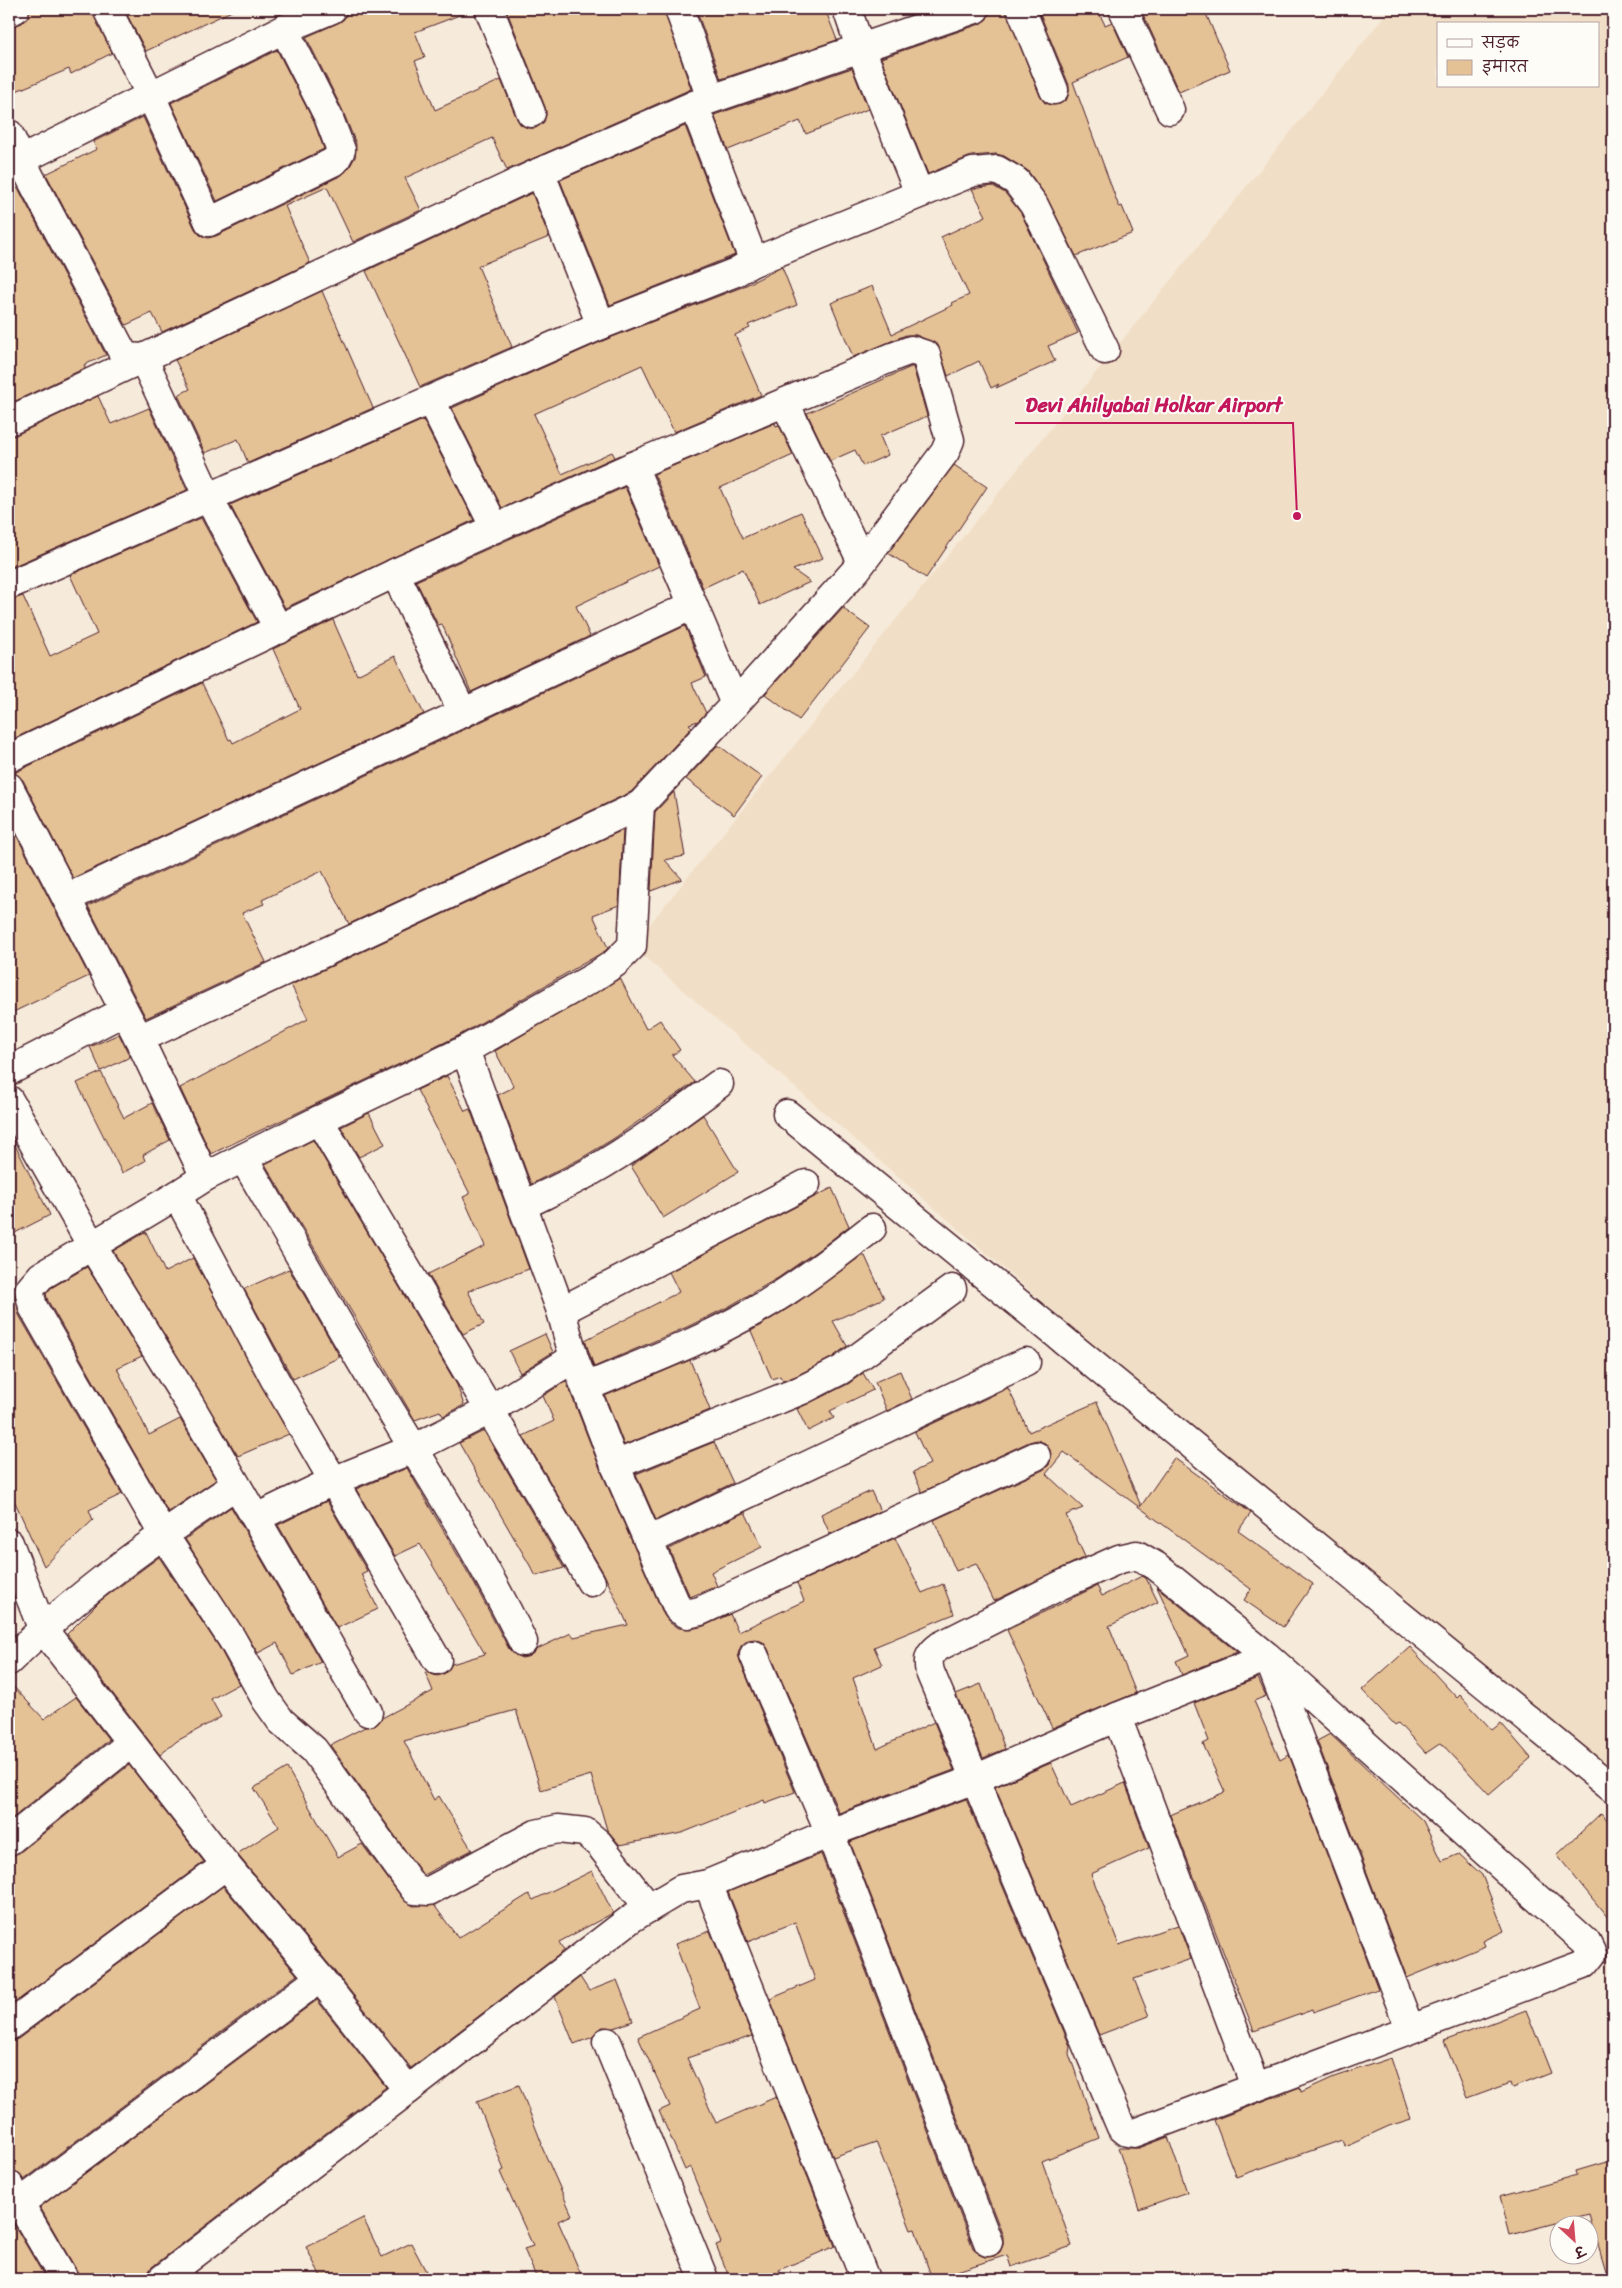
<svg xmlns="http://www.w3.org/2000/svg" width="1622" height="2288" viewBox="0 0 1622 2288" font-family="Sriracha,'Playpen Sans Deva',sans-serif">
  <rect width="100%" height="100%" fill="#f6eada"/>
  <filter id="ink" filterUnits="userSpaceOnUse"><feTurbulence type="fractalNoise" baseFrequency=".02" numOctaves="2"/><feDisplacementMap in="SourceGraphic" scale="10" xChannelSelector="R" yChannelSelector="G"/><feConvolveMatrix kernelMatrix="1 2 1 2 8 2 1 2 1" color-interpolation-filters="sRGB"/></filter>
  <g filter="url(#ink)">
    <path fill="#f1dec6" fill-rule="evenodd" d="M 1390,9 L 1613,9 L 1613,1796 L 632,946 ZM 1438,24 L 1598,24 L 1598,86 L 1438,86 Z"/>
    <g fill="#e5c196" stroke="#4a1f2b">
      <path d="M 30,9 L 91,9 L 112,53 L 71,74 L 69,69 L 9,94 L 9,28 L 22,23 L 28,17 Z"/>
      <path d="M 124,9 L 236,9 L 146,51 Z"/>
      <path d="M 357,9 L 469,9 L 470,11 L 415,32 L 425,57 L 415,61 L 435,110 L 501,80 L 517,119 L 521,125 L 528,128 L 536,128 L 544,122 L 546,115 L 545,107 L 506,9 L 664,9 L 691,89 L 507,170 L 492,138 L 405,178 L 421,210 L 353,242 L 327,187 L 285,206 L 310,263 L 162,332 L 152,313 L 126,325 L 46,174 L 97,149 L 93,142 L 143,117 L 195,229 L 200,235 L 208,238 L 216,236 L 342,175 L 349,168 L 355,157 L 356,144 L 342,109 L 306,37 L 338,23 L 344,19 L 347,13 Z"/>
      <path d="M 696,9 L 825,9 L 837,40 L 721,79 Z"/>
      <path d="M 990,9 L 1006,9 L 1040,96 L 1045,103 L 1052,105 L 1060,104 L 1067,99 L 1069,92 L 1069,85 L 1038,9 L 1097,9 L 1105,25 L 1112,22 L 1128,57 L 1073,82 L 1119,207 L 1122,206 L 1133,233 L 1076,256 L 1046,196 L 1028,171 L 1004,156 L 996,154 L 971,156 L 928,174 L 881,58 L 980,24 L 987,19 Z"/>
      <path d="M 1144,9 L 1204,9 L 1230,70 L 1179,92 L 1141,10 Z"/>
      <path d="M 277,50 L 314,122 L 324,149 L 217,201 L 171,103 Z"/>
      <path d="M 852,68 L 868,109 L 806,134 L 800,121 L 728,150 L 714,115 Z"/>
      <path d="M 685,126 L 735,255 L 610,305 L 560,180 Z"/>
      <path d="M 993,186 L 1005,193 L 1021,213 L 1078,333 L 1048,346 L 1055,361 L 996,388 L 999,384 L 991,388 L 979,361 L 948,376 L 938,345 L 916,335 L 906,335 L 853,357 L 831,303 L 872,286 L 892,334 L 953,305 L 952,303 L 969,295 L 941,237 L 986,216 L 972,189 Z"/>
      <path d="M 18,188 L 106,355 L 84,365 L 85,368 L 9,404 L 9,192 Z"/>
      <path d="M 532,193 L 549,237 L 478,266 L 512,347 L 420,387 L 366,271 Z"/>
      <path d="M 782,267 L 797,305 L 748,325 L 750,328 L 735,335 L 761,395 L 674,432 L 642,365 L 534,414 L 562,474 L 612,452 L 615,457 L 502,508 L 452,408 L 607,339 L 742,287 Z"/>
      <path d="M 322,291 L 373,408 L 248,463 L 238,439 L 205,453 L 178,395 L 190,389 L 175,360 Z"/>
      <path d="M 911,367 L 913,367 L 927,416 L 880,436 L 888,455 L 863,466 L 855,450 L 830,461 L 807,413 Z"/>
      <path d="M 98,396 L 111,424 L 149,408 L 187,490 L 9,568 L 9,436 L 16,435 Z"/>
      <path d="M 423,420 L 474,520 L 285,608 L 230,505 Z"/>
      <path d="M 775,423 L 776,426 L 779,425 L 793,455 L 720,488 L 743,538 L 801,512 L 823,558 L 793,570 L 810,582 L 760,605 L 743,569 L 703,588 L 654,474 Z"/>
      <path d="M 954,465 L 987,487 L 926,578 L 888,553 Z"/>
      <path d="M 625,487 L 659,566 L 576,606 L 590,636 L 471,692 L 442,624 L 438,625 L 416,581 Z"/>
      <path d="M 201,518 L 257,622 L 9,741 L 9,600 L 23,596 L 50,656 L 97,634 L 70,575 Z"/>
      <path d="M 844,607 L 845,610 L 870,628 L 799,720 L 765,694 Z"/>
      <path d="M 333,620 L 357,675 L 395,656 L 424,714 L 73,878 L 23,780 L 14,773 L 202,683 L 229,740 L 231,739 L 233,743 L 300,709 L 273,649 Z"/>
      <path d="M 685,626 L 706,677 L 692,683 L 706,713 L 698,721 L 689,724 L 692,727 L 631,792 L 349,924 L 322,871 L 262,900 L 264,904 L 242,913 L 266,962 L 146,1018 L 88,906 Z"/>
      <path d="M 718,745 L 762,777 L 734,815 L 686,779 Z"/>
      <path d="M 674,792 L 685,856 L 665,860 L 682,879 L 651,891 L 655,812 Z"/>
      <path d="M 9,821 L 89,976 L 9,1014 Z"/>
      <path d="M 623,830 L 619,905 L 593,915 L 608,948 L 605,951 L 458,1036 L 211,1154 L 180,1088 L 308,1019 L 291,985 Z"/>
      <path d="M 620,978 L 646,1029 L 660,1020 L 680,1050 L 672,1055 L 695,1082 L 613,1139 L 580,1159 L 531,1184 L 498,1095 L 514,1087 L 495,1051 Z"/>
      <path d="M 119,1034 L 130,1057 L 101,1071 L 90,1047 Z"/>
      <path d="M 101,1072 L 124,1118 L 152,1103 L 170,1140 L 143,1155 L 145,1161 L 122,1173 L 77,1083 Z"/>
      <path d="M 447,1076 L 465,1111 L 470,1109 L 529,1269 L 468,1291 L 484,1324 L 463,1334 L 428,1274 L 485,1246 L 463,1197 L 470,1194 L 417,1090 Z"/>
      <path d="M 369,1113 L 385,1144 L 359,1157 L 341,1127 Z"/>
      <path d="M 703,1115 L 738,1172 L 663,1218 L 631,1166 Z"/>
      <path d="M 9,1133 L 50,1215 L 9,1236 Z"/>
      <path d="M 313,1140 L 457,1385 L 464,1405 L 443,1416 L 440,1411 L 415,1420 L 265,1164 Z"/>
      <path d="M 832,1188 L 849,1226 L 821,1248 L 778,1278 L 728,1307 L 687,1327 L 594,1367 L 585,1340 L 679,1292 L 669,1272 Z"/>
      <path d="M 146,1232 L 165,1272 L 193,1258 L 289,1434 L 238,1456 L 113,1251 Z"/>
      <path d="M 861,1256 L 865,1256 L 884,1298 L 833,1321 L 847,1346 L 833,1357 L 796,1376 L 783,1381 L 780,1376 L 772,1379 L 751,1331 L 795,1304 Z"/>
      <path d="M 87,1267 L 142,1356 L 117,1368 L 149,1435 L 180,1419 L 216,1480 L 168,1512 L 48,1301 L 46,1294 L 51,1288 Z"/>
      <path d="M 289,1269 L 340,1357 L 293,1379 L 244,1289 Z"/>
      <path d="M 9,1276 L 14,1286 L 19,1315 L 122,1494 L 89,1510 L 93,1520 L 44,1566 L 9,1489 Z"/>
      <path d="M 545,1334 L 553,1352 L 520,1373 L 509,1351 Z"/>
      <path d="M 690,1360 L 710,1410 L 624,1445 L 605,1396 Z"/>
      <path d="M 900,1371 L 912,1399 L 887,1411 L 875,1382 Z"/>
      <path d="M 863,1373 L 873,1390 L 830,1411 L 834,1418 L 808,1431 L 797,1409 L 848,1384 Z"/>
      <path d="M 566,1381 L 601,1471 L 664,1615 L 670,1623 L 679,1628 L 691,1629 L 704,1626 L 730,1614 L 738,1632 L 804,1601 L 797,1583 L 895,1538 L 922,1593 L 943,1584 L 954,1614 L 874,1647 L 882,1665 L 853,1678 L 877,1749 L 934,1722 L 954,1770 L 839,1813 L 768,1649 L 763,1642 L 755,1639 L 748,1640 L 741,1646 L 738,1654 L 740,1661 L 795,1792 L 765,1803 L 764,1800 L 682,1833 L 620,1845 L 607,1830 L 591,1775 L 541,1790 L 516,1710 L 404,1741 L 434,1800 L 439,1796 L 472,1850 L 423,1875 L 330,1745 L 365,1727 L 375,1726 L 382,1718 L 433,1691 L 425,1672 L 437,1676 L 444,1674 L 452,1664 L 485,1654 L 420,1544 L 395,1556 L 356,1489 L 407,1468 L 474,1583 L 509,1649 L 515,1655 L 522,1658 L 530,1656 L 537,1649 L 571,1633 L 574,1637 L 628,1625 L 604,1574 L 523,1436 L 554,1421 L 543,1396 Z"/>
      <path d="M 1008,1388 L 1029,1432 L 1097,1402 L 1141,1506 L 1174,1458 L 1251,1513 L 1238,1531 L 1313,1584 L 1283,1627 L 1244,1600 L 1251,1589 L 1064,1452 L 1046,1474 L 1083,1508 L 1066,1515 L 1085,1557 L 994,1601 L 976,1563 L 956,1571 L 934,1520 L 1043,1470 L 1049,1465 L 1051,1458 L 1050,1450 L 1045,1443 L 1037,1440 L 1029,1442 L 922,1492 L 913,1472 L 930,1464 L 915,1432 Z"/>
      <path d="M 484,1431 L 564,1568 L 536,1576 L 459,1443 Z"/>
      <path d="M 714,1442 L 733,1483 L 656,1520 L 636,1474 Z"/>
      <path d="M 871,1491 L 880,1511 L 830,1534 L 821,1514 Z"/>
      <path d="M 327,1501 L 367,1571 L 361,1574 L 378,1609 L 337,1628 L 278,1525 Z"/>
      <path d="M 231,1507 L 321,1662 L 293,1675 L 277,1643 L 258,1653 L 185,1539 Z"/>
      <path d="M 745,1512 L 762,1547 L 711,1572 L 717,1586 L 690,1597 L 669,1549 Z"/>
      <path d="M 159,1557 L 219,1647 L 239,1684 L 211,1699 L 221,1717 L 177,1741 L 160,1755 L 67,1634 L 100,1601 Z"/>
      <path d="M 1142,1576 L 1146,1578 L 1158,1602 L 1109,1626 L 1136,1693 L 1052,1728 L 1007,1630 L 1097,1586 L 1102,1596 Z"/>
      <path d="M 1157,1587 L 1218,1637 L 1237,1652 L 1182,1675 L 1176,1661 L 1189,1655 Z"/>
      <path d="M 1410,1647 L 1457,1698 L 1460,1695 L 1492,1730 L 1501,1723 L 1531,1758 L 1489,1794 L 1441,1743 L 1426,1753 L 1398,1723 L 1395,1725 L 1362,1690 Z"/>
      <path d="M 1258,1678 L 1266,1696 L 1254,1701 L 1280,1760 L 1289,1755 L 1378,1989 L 1313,2012 L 1312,2010 L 1254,2031 L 1170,1815 L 1225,1792 L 1203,1744 L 1209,1741 L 1194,1703 Z"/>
      <path d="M 9,1682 L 44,1719 L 76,1697 L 109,1740 L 9,1821 Z"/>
      <path d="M 981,1684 L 1005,1749 L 983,1758 L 956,1694 Z"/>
      <path d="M 1330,1734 L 1423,1821 L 1442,1861 L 1459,1854 L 1482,1875 L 1504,1931 L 1483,1941 L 1485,1946 L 1407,1978 L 1317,1741 Z"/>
      <path d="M 1051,1763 L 1071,1807 L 1125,1783 L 1149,1848 L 1091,1874 L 1119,1945 L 1178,1925 L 1191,1959 L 1134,1979 L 1149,2016 L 1099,2035 L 995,1787 Z"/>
      <path d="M 129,1765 L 204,1862 L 9,2007 L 9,1856 L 19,1853 Z"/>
      <path d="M 287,1768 L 338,1857 L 362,1844 L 403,1899 L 413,1906 L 434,1905 L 458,1938 L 529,1894 L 533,1900 L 592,1871 L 613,1913 L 559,1942 L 564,1951 L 411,2068 L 332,1968 L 237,1854 L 279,1827 L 254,1788 Z"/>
      <path d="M 966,1799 L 1070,2046 L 1069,2054 L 1099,2138 L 1042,2161 L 1072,2246 L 1011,2267 L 1007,2255 L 932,2279 L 915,2229 L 911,2230 L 876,2142 L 833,2157 L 770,1999 L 815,1980 L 795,1922 L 748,1942 L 728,1892 L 821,1854 L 973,2248 L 978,2254 L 985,2257 L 994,2256 L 1000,2252 L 1003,2245 L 1003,2236 L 850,1842 Z"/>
      <path d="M 1601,1813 L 1613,1826 L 1613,1924 L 1557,1855 Z"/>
      <path d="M 223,1886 L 297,1975 L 24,2180 L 17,2172 L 9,2169 L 9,2041 L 18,2039 Z"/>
      <path d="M 710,1931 L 752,2036 L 687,2058 L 716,2123 L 776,2097 L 835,2246 L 779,2270 L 783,2279 L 730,2279 L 716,2245 L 721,2243 L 690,2167 L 685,2170 L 659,2111 L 670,2106 L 638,2037 L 700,2009 L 675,1944 Z"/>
      <path d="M 580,1977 L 589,1991 L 617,1980 L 633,2021 L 614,2028 L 602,2027 L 593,2037 L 574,2044 L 555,1997 Z"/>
      <path d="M 317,2000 L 386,2087 L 152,2267 L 148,2273 L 147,2279 L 80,2279 L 77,2271 L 40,2207 Z"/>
      <path d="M 1526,2010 L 1551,2073 L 1513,2088 L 1511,2082 L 1467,2098 L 1444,2041 Z"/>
      <path d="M 1391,2058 L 1411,2119 L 1389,2126 L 1345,2146 L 1342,2140 L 1236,2177 L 1214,2120 L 1300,2087 L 1301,2092 L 1334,2077 Z"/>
      <path d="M 519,2085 L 542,2144 L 541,2145 L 572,2215 L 558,2221 L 583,2279 L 537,2279 L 524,2249 L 533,2246 L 500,2172 L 504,2170 L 477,2101 Z"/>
      <path d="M 1168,2137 L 1187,2192 L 1139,2209 L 1118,2148 L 1139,2148 Z"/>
      <path d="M 1613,2160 L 1613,2270 L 1606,2271 L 1589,2214 L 1510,2235 L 1500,2196 L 1577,2175 L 1576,2171 Z"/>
      <path d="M 9,2216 L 46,2279 L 9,2279 Z"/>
      <path d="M 363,2218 L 382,2257 L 411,2243 L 430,2279 L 322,2279 L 306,2247 Z"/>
    </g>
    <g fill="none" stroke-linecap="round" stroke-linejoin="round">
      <g stroke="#4a1f2b" stroke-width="31">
        <g id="minor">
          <path d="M 107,9 L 150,94 L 209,222 L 335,161 L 341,150 L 328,116 L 284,29"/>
          <path d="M 489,9 L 531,113"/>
          <path d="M 679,9 L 711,98"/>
          <path d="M 847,9 L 860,47 L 919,193"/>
          <path d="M 1021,9 L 1054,90"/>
          <path d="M 1123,9 L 1170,110"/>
          <path d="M 9,12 L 15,9"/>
          <path d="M 9,134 L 21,160 L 125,357 L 143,358 L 208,497 L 279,630"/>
          <path d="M 9,166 L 284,29 L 332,9"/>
          <path d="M 540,172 L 601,325"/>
          <path d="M 751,263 L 973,172 L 997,170 L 1016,181 L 1034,205 L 1105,350"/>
          <path d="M 431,401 L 495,528"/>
          <path d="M 785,403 L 862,562"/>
          <path d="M 9,421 L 540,172 L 694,105 L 975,9"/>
          <path d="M 395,573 L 463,713"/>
          <path d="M 9,585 L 601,325 L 736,272 L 751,263 L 751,254 L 694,105"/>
          <path d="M 9,758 L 395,573 L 633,466"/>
          <path d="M 9,787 L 139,1039 L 205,1177 L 177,1195 L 274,1378 L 437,1660"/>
          <path d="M 67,898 L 693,605 L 735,704"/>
          <path d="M 139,1039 L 640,805"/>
          <path d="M 465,1050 L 561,1311 L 574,1358 L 615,1465 L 678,1609 L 687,1614 L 700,1611 L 1036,1456"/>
          <path d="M 9,1071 L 123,1012"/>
          <path d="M 9,1100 L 92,1246 L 189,1403 L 368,1712"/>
          <path d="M 787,1114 L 1613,1789"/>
          <path d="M 319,1120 L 591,1582"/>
          <path d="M 243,1158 C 287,1232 328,1307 372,1380 C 424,1466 479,1552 523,1642"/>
          <path d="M 205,1177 L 319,1120 L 465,1050 L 594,977 L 615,963 L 632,946 L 640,805 L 735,704 L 857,569 L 945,452 L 950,440 L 926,355 L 911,350 L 895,356 L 633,466 L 693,605"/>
          <path d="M 177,1195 L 41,1276 L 29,1290 L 33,1307 L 163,1534 L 232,1639 L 266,1700 L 281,1721 L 314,1750 L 415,1890 L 429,1891 L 536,1834 L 558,1829 L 585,1832 L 599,1844 L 649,1908"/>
          <path d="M 522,1206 C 544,1195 566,1185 588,1173 C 634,1147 676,1116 719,1084"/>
          <path d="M 561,1311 L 806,1184"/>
          <path d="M 586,1387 C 643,1363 703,1341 756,1310 C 798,1286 835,1257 872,1228"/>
          <path d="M 615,1465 L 802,1390 L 841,1370 L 952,1289"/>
          <path d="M 256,1518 L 333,1481 L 415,1448 L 490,1410 L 574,1358"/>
          <path d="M 648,1541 L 1026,1362"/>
          <path d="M 9,1543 L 42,1628 L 226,1865 L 320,1978 L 408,2090"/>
          <path d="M 754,1655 L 830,1833 L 988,2242"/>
          <path d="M 9,1661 C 77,1594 156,1538 236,1485"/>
          <path d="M 1117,1717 L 1255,2086"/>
          <path d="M 9,1841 L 131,1743"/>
          <path d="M 708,1884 L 865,2279"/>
          <path d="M 9,2026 L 226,1865"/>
          <path d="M 607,2042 L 704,2279"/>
          <path d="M 9,2185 L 64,2279"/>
          <path d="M 20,2203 L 320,1978"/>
          <path d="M 162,2279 L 632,1918 L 681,1889 L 708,1884 L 830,1833 L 975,1779 L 1117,1717 L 1268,1657 L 1586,1942 L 1592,1954 L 1584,1964 L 1134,2133 L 1127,2132 L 1121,2127 C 1057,1976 994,1824 930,1672 C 927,1659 929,1654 940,1646 L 1061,1585 L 1119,1559 L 1137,1555 L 1156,1566 L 1268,1657 L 1410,2029"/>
        </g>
      </g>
      <use href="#minor" stroke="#fdfcf7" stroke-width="28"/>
    </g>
  </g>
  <path fill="none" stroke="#c2185b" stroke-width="2" d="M1297 516L1293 423H1015"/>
  <circle fill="#c2185b" stroke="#fdfcf7" stroke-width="2" cx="1297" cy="516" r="5"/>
  <g font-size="20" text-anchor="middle" font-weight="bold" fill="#c2185b" stroke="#fdfcf7" stroke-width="4" stroke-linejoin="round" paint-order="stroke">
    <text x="1154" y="412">Devi Ahilyabai Holkar Airport</text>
  </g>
  <rect width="1622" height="2288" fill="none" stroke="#fdfcf7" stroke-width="30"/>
  <rect x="15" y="15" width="1592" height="2258" fill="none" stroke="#4a1f2b" stroke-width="2" filter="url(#ink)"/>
  <rect x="1437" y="22" width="162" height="65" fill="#fdfcf7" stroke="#b5a4a5"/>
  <rect x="1447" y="39" width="25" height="8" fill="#fdfcf7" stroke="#b5a4a5"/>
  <text x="1482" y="48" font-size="15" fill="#4a1f2b">सड़क</text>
  <rect x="1447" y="60" width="25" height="15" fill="#e5c196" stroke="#b5a4a5"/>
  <text x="1482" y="72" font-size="15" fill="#4a1f2b">इमारत</text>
  <g transform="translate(1574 2240) rotate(154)"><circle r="24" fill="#fdfcf7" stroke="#b5a4a5"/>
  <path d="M0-4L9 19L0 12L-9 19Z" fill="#d1495b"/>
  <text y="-8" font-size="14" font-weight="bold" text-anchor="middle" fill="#4a1f2b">उ</text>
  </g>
</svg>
